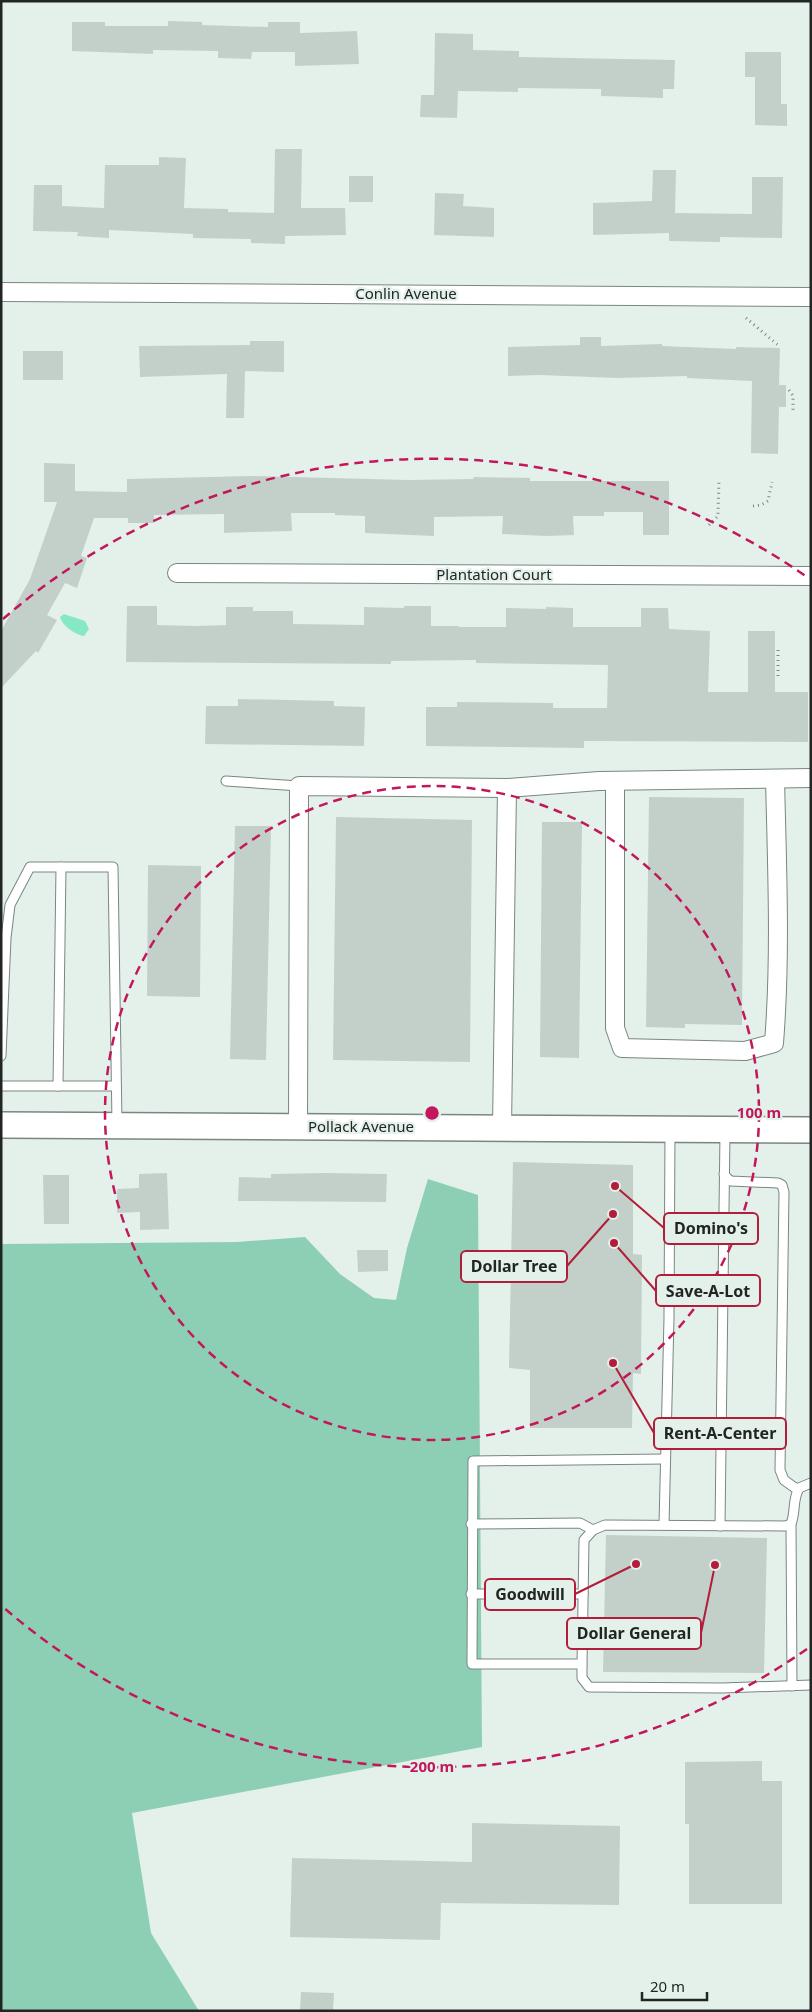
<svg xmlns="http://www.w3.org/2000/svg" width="812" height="2012" viewBox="0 0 812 2012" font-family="'Noto Sans',sans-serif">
  <rect width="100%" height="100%" fill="#e4f1eb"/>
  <path fill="#8dcfb5" d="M 428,1179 L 478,1195 L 482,1747 L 132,1813 L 151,1933 L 199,2011 L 1,2011 L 1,1244 L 237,1242 L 305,1237 L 340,1274 L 374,1298 L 396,1300 L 407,1248 Z"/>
  <path fill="#87e9c4" d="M 64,614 L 85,621 L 89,629 L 84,636 C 75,635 62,625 60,617 Z"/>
  <g fill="#c3d0ca">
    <path d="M 168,21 L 202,22 L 202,25 L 268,27 L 268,22 L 300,22 L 300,33 L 357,31 L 359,64 L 295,66 L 295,52 L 252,52 L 251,59 L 218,58 L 218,51 L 153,50 L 153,54 L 72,51 L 72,22 L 105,22 L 105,26 L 168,26 Z"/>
    <path d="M 435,33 L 473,34 L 473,50 L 519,51 L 519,57 L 675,60 L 674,89 L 663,89 L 663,98 L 601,96 L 601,89 L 518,88 L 518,92 L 458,91 L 457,118 L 420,117 L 421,95 L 434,95 Z"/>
    <path d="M 745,52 L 781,52 L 781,104 L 787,104 L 787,126 L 755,125 L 755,77 L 745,77 Z"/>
    <path d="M 275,149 L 302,149 L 301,208 L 345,208 L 346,235 L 285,236 L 285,244 L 251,243 L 251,239 L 193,238 L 193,234 L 109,230 L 109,238 L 77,236 L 78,232 L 33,231 L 34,185 L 62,185 L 62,206 L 104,208 L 105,165 L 159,165 L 159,157 L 186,158 L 184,208 L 228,209 L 228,212 L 274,213 Z"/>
    <path d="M 653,170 L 676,170 L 675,213 L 752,214 L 752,177 L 783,177 L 782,238 L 720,237 L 720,242 L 669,241 L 669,233 L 593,235 L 593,203 L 652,201 Z"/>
    <rect x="349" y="176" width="24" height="26"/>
    <path d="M 435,193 L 464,194 L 463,206 L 494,208 L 494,237 L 434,235 Z"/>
    <path d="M 580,337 L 601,337 L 601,346 L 662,344 L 662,346 L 736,349 L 736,347 L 780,348 L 779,385 L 786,385 L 786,407 L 779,407 L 778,454 L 751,453 L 752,381 L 687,378 L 687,376 L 617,378 L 540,375 L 508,376 L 508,347 L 580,345 Z"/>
    <path d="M 250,341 L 284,341 L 284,372 L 245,371 L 244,418 L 226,418 L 227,374 L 140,377 L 139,346 L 250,345 Z"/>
    <rect x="23" y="351" width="40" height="29"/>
    <path d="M 44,463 L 75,464 L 75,491 L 127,492 L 127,479 L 250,476 L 408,480 L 473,479 L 474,477 L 530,478 L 530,481 L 669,481 L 669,535 L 643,535 L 643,512 L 604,512 L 604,516 L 573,516 L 574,535 L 547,536 L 502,534 L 503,516 L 434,517 L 434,536 L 365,533 L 365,516 L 335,515 L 335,513 L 291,513 L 292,531 L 251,532 L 224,533 L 224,514 L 154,515 L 154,523 L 128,523 L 128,518 L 94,518 L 81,556 L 87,558 L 77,588 L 65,583 L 47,615 L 57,620 L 38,653 L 36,651 L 1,688 L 1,631 L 30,579 L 57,502 L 44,502 Z"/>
    <path d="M 127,606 L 157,606 L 157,625 L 196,626 L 226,625 L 226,607 L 253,607 L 253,611 L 293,611 L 293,624 L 364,625 L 364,607 L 404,608 L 404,606 L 431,606 L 431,626 L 459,626 L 459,627 L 506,627 L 506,608 L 546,609 L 546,607 L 573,608 L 573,627 L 641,627 L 641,608 L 668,608 L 669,629 L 710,631 L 708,692 L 748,692 L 748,631 L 775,631 L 775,692 L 808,692 L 808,742 L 584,741 L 584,748 L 426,746 L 426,707 L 457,707 L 457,702 L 553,703 L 553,708 L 607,708 L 608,665 L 476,663 L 476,660 L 391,661 L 391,664 L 126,662 Z"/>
    <path d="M 238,699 L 334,701 L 334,706 L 365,707 L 364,746 L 205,744 L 206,706 L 238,706 Z"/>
    <path d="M 649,797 L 744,798 L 742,1025 L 685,1024 L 685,1028 L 646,1027 Z"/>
    <path d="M 336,817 L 472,820 L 470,1062 L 333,1060 Z"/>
    <path d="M 542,822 L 582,822 L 579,1058 L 540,1057 Z"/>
    <path d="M 235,826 L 271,826 L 266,1060 L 230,1059 Z"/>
    <path d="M 148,865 L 201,866 L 200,997 L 147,996 Z"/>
    <path d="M 513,1162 L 633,1165 L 633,1254 L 642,1255 L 641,1374 L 633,1373 L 632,1428 L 530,1428 L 530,1370 L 509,1368 Z"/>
    <path d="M 167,1173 L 169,1229 L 140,1230 L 140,1212 L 117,1213 L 117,1189 L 139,1188 L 139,1174 Z"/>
    <path d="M 325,1173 L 387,1174 L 386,1202 L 238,1201 L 239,1177 L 271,1178 L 271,1174 Z"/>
    <path d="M 43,1175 L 69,1175 L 69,1224 L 44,1224 Z"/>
    <path d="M 357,1250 L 388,1250 L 388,1271 L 358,1272 Z"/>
    <path d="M 606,1535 L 767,1538 L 764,1673 L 603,1672 Z"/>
    <path d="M 762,1761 L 762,1781 L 782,1781 L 782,1904 L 689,1904 L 689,1824 L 685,1824 L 685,1762 Z"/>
    <path d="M 472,1823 L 620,1826 L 619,1905 L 441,1903 L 440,1940 L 290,1937 L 292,1858 L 472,1862 Z"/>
    <path d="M 301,1992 L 334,1993 L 333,2011 L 300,2011 Z"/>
  </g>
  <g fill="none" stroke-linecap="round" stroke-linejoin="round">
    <g stroke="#7a8680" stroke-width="11">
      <g id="lane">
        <path d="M 226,781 L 299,786"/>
        <path d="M 1,1056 L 6,938 L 10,905 L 30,867 L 113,867 L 117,1123"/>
        <path d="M 1,1086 L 116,1086"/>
        <path d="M 58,1086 L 61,867"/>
        <path d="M 724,1174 L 727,1178 L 731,1181 L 778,1183 L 782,1185 L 784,1192 L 780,1470 L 784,1480 L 798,1490"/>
        <path d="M 811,1483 L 799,1488 C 792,1501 796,1511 791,1524 L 785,1526 L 605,1525 L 593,1530 L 584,1540 L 582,1664 L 582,1678 L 589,1687 L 722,1688 L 811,1685"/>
        <path d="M 471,1524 L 580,1523 L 593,1530"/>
        <path d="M 791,1524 L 792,1686"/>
        <path d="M 664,1525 L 669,1318 L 670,1131"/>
        <path d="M 720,1526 L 725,1132"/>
        <path d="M 471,1594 L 583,1594"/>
        <path d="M 582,1664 L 472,1664 L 473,1461 L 665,1459"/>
      </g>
    </g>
    <g stroke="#7a8680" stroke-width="20">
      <g id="street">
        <path d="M 1,292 L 811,297"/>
        <path d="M 177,573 L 811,576"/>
        <path d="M 615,781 L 615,1028 L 622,1048 L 745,1051 L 774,1043 C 781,955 777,866 775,779"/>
        <path d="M 298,1127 L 299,786 L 507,788 L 599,781 L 811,778"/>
        <path d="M 502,1127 L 507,788"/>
      </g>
    </g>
    <g stroke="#7a8680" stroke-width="28">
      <path id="secondary" d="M 1,1125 L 811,1130"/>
    </g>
    <g stroke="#7c8581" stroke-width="3" stroke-dasharray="1 4" stroke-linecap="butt">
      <path d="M 746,318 L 778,345"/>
      <path d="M 789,390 L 793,396 L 793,412"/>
      <path d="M 753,506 L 761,505 L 768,501 L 772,482"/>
      <path d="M 709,525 L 718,516 L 718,512 L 719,481"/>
      <path d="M 778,650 L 778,677"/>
    </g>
    <use href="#lane" stroke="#fff" stroke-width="9"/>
    <use href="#street" stroke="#fff" stroke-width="18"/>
    <use href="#secondary" stroke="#fff" stroke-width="25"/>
  </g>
  <g fill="none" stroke="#c2185b" stroke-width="2.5" stroke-dasharray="9 6">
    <circle cx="432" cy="1113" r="327"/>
    <path d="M807 1649A654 654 0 0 1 3 1607M3 619A654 654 0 0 1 807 577"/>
  </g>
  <g text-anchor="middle" stroke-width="4.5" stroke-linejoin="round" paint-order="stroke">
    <g font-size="15" fill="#212624" stroke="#e4f1eb">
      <text x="406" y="299">Conlin Avenue</text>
      <text x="494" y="580">Plantation Court</text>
      <text x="361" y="1132">Pollack Avenue</text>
    </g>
  </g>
  <circle cx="432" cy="1113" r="8" fill="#c2185b" stroke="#e4f1eb" stroke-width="2.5"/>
  <g font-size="15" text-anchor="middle" font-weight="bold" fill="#c2185b" stroke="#e4f1eb" stroke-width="4.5" stroke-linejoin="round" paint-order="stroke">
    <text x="759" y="1118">100 m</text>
    <text x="432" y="1772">200 m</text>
  </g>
  <path fill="none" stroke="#b11d3a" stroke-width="2" d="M615 1186L664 1228M613 1214L567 1266M614 1243L656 1291M613 1363L654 1433M636 1564L575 1594M715 1565L701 1633"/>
  <g fill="#b11d3a" stroke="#e4f1eb" stroke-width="2">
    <circle cx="615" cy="1186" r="5"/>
    <circle cx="613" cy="1214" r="5"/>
    <circle cx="614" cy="1243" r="5"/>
    <circle cx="613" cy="1363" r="5"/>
    <circle cx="636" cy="1564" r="5"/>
    <circle cx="715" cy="1565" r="5"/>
  </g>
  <g fill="#e4f1eb" stroke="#b11d3a" stroke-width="2">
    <rect x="664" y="1213" width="94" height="31" rx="5"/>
    <rect x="461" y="1251" width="106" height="31" rx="5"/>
    <rect x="656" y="1275" width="104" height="31" rx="5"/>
    <rect x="654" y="1418" width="132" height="31" rx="5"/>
    <rect x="485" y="1579" width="90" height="31" rx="5"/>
    <rect x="567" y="1618" width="134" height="31" rx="5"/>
  </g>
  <g font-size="16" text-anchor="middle" font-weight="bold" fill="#212624">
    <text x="711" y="1234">Domino's</text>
    <text x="514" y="1272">Dollar Tree</text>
    <text x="708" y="1297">Save-A-Lot</text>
    <text x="720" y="1439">Rent-A-Center</text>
    <text x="530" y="1600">Goodwill</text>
    <text x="634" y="1639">Dollar General</text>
  </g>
  <rect width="812" height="2012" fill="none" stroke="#212624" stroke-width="5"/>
  <path d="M642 1992v8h65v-8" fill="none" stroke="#212624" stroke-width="2.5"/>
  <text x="650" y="1992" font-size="15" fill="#212624" stroke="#e4f1eb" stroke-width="4" paint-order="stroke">20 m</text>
</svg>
